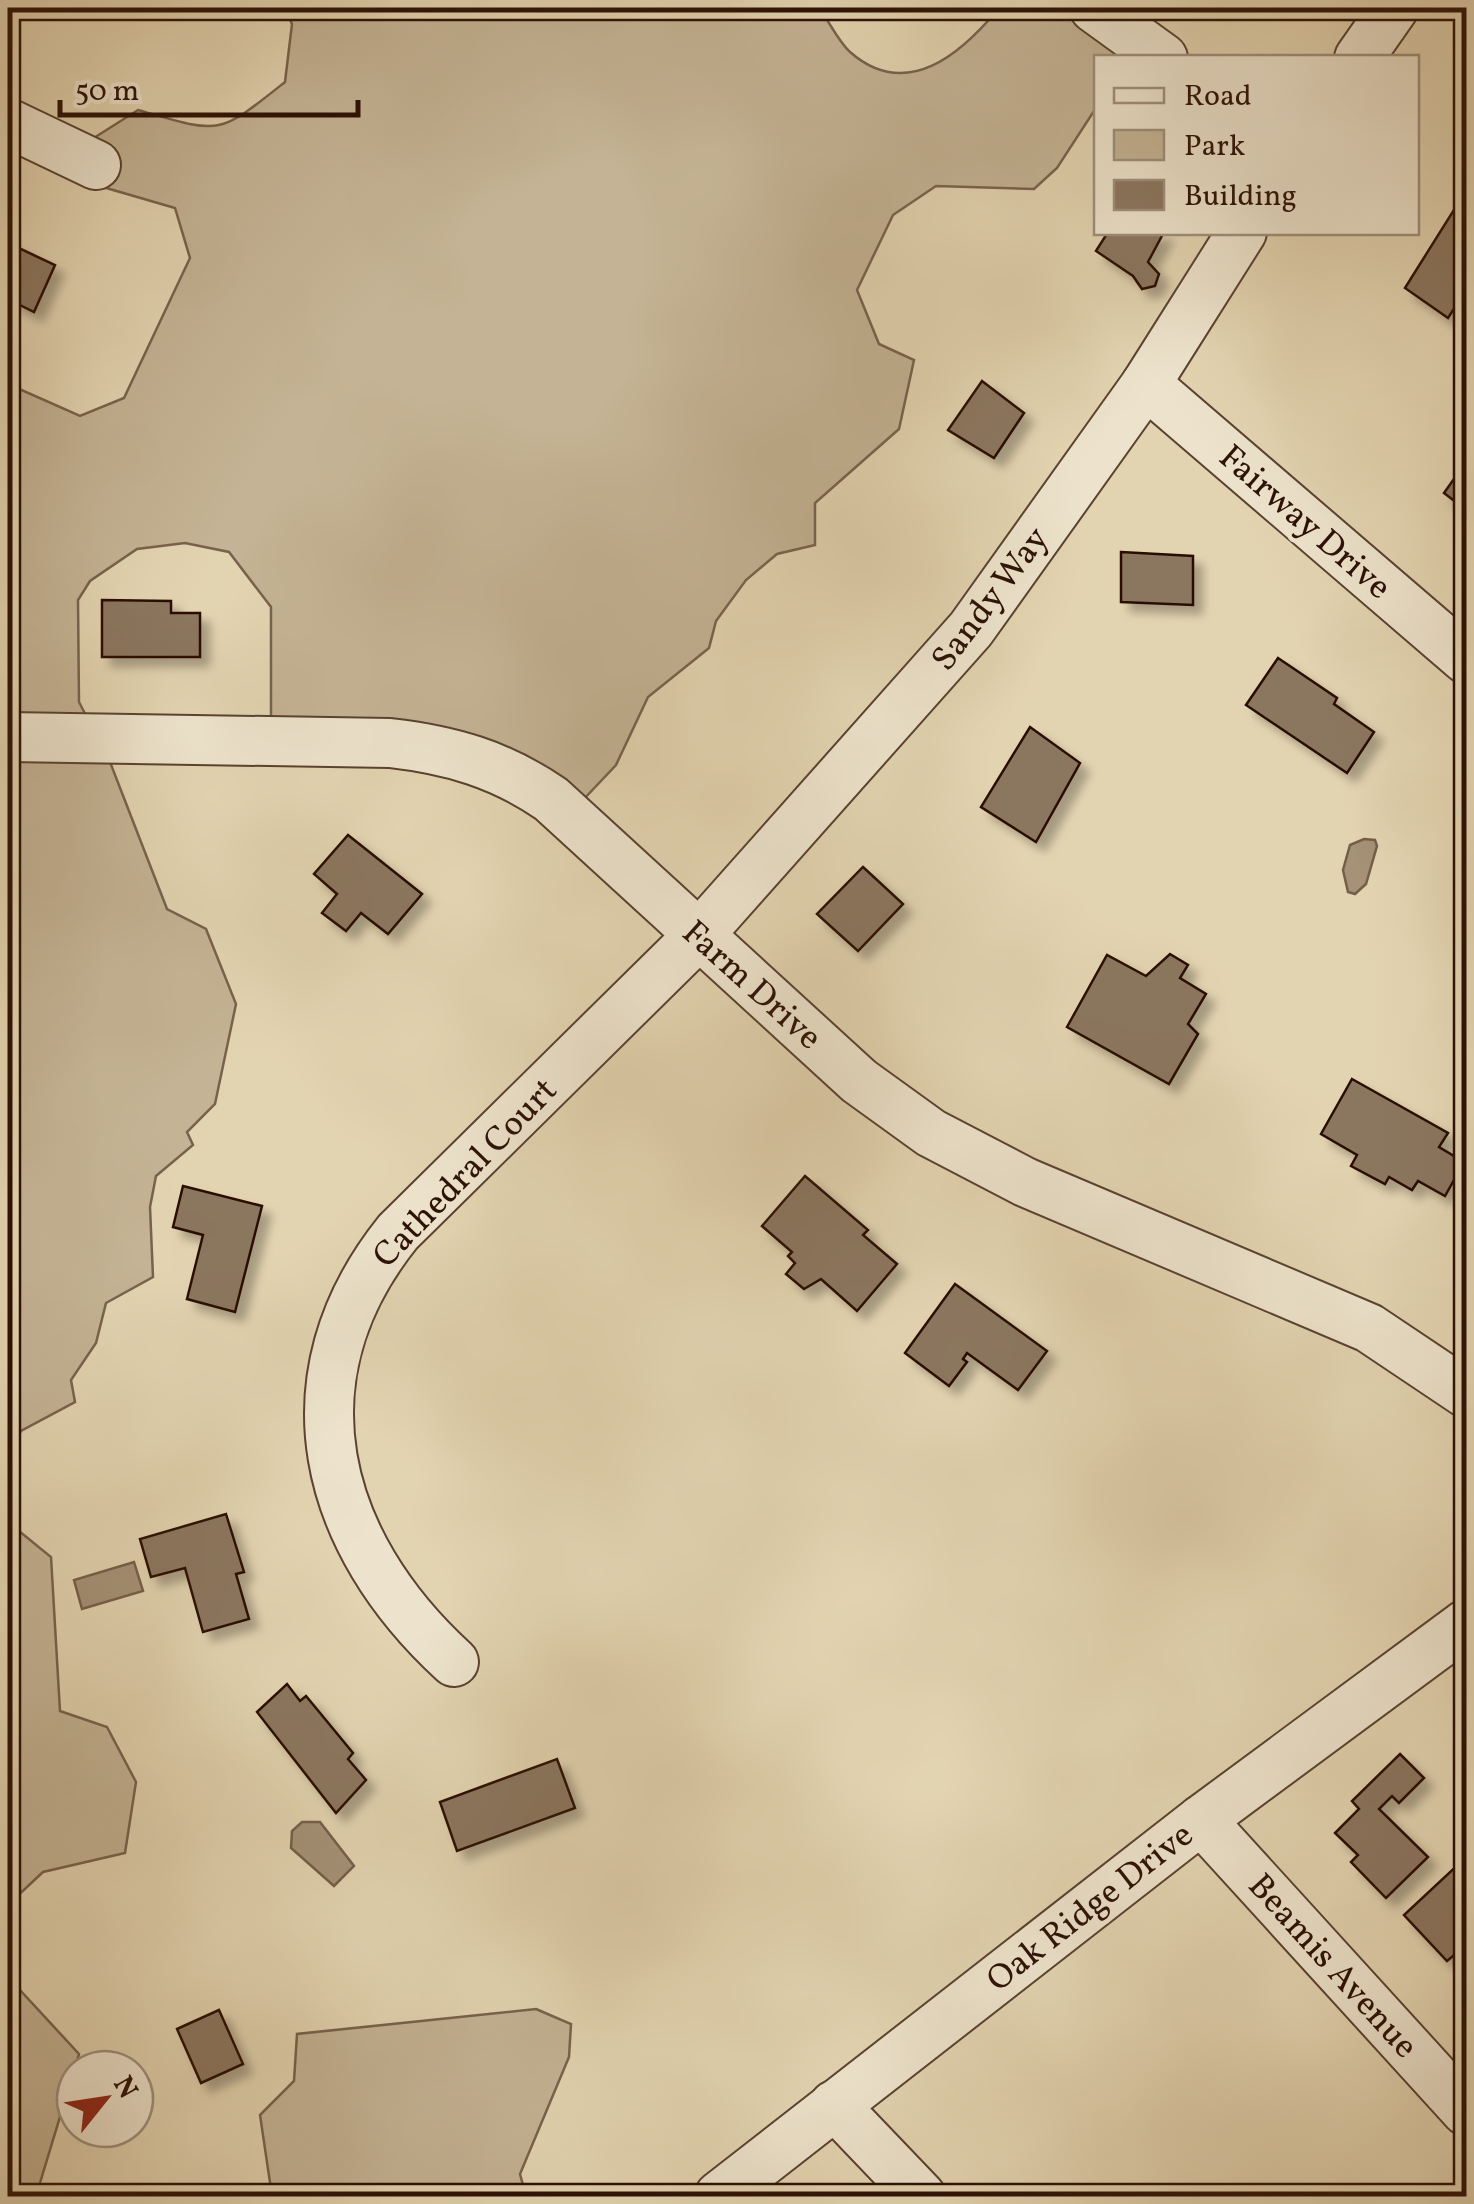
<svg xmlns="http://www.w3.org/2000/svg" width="1474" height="2204" viewBox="0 0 1474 2204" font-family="Vollkorn,serif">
  <defs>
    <filter id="shadow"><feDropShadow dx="9" dy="9" stdDeviation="5" flood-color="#0004"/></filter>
  </defs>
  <rect width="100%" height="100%" fill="#e3d4b1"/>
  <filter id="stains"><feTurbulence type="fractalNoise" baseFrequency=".002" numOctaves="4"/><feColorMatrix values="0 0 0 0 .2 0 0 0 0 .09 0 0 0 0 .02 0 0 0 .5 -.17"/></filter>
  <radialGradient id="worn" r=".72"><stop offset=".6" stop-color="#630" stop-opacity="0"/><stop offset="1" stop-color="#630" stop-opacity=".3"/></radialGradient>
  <g fill="#c4b394" stroke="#78624d" stroke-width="2.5">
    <path d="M 285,8 L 819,8 C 829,21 838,41 850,52 C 907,102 962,53 999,8 L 1132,8 L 1130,57 L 1096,58 L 1096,108 L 1057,168 L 1034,189 L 936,186 L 893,215 L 857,290 L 879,344 L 914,360 L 899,429 L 815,503 L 815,545 L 777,554 L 746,580 L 716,621 L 709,648 L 648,697 L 616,765 L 564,820 L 492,774 L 271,735 L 271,607 L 229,552 L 185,543 L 137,549 L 90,581 L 78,600 L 79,702 L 110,762 L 167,909 L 206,929 L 236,1004 L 215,1104 L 187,1132 L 193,1145 L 156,1176 L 150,1207 L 153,1277 L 106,1303 L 96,1343 L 71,1380 L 75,1402 L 21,1431 L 8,1456 L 8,384 L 80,416 L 124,398 L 190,258 L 175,208 L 96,185 L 59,160 L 138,110 C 222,134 217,136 285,82 L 292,24 Z"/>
    <path d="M 8,1495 L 19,1531 L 51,1557 L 60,1711 L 107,1727 L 136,1782 L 125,1853 L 43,1872 L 12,1901 L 10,1921 L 20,1990 L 79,2054 L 36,2196 L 8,2196 Z"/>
    <path d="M 536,2009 L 571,2024 L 569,2057 L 520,2174 L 526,2196 L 272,2196 L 260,2115 L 294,2081 L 297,2034 Z"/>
  </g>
  <g fill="#a59277" stroke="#755e4a" stroke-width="2.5">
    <path d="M 1364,839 L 1375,840 L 1377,846 L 1366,884 L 1355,894 L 1348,892 L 1343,870 L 1350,845 Z"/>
    <path d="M 134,1562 L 143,1591 L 82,1609 L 74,1580 Z"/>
    <path d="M 302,1822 L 320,1822 L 354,1866 L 334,1886 L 291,1848 L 292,1831 Z"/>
  </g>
  <g fill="#8b765f" stroke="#2c1106" stroke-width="2.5" filter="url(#shadow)">
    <path d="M 1462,197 L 1466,200 L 1466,290 L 1448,318 L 1405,288 Z"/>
    <path d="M 1108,232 L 1164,232 L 1148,262 L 1159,274 L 1155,286 L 1142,289 L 1133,276 L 1096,251 Z"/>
    <path d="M 8,243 L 55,265 L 34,312 L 8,299 Z"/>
    <path d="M 982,381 L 1024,413 L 994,458 L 948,430 Z"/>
    <path d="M 1466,462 L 1466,510 L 1444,493 Z"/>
    <path d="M 1121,552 L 1193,556 L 1193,605 L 1121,602 Z"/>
    <path d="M 102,600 L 171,601 L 171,613 L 200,613 L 200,657 L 102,657 Z"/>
    <path d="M 1278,658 L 1337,698 L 1334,704 L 1374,732 L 1347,773 L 1246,705 Z"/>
    <path d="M 1030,727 L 1080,763 L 1036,842 L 981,807 Z"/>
    <path d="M 348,835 L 422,894 L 388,934 L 361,913 L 346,931 L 322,913 L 337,894 L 314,874 Z"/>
    <path d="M 863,867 L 903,904 L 858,951 L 817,914 Z"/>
    <path d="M 1170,954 L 1188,965 L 1180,978 L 1206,994 L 1188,1024 L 1198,1034 L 1169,1084 L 1067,1027 L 1107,955 L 1146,976 Z"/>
    <path d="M 1352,1079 L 1448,1133 L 1439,1147 L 1464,1162 L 1445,1196 L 1418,1181 L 1412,1190 L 1389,1177 L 1385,1184 L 1351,1166 L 1357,1155 L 1321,1134 Z"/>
    <path d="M 805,1176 L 868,1230 L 863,1235 L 897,1264 L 857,1311 L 821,1279 L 804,1289 L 786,1274 L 795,1263 L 788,1256 L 792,1252 L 762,1226 Z"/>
    <path d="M 183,1186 L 262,1206 L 235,1312 L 187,1299 L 203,1235 L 173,1227 Z"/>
    <path d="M 955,1284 L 1047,1351 L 1018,1390 L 967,1353 L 963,1359 L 967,1362 L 949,1386 L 905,1353 Z"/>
    <path d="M 226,1514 L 244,1572 L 236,1574 L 249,1619 L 203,1632 L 185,1568 L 151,1577 L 140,1539 Z"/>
    <path d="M 287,1684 L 300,1701 L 306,1696 L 353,1753 L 348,1759 L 366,1780 L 336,1813 L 257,1712 Z"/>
    <path d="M 1400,1754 L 1424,1778 L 1399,1803 L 1392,1796 L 1379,1809 L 1428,1857 L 1386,1898 L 1351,1862 L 1358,1855 L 1335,1833 L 1359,1809 L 1352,1801 Z"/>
    <path d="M 557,1759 L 575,1808 L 457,1851 L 440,1802 Z"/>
    <path d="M 1463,1860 L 1466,1945 L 1447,1961 L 1404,1915 Z"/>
    <path d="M 219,2010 L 243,2064 L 201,2083 L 177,2029 Z"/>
  </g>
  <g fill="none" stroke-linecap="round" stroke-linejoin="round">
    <g stroke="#5a4231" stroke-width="52">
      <g id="minor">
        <path d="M 1094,8 L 1163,58"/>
        <path d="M 1359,58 L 1394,8"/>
        <path d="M 8,123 L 96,165"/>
        <path d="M 1146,384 L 1466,659"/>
        <path d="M 8,737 L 390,743 C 451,750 500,764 551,799 L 859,1081 L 931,1133 L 1025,1182 L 1369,1328 L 1466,1393"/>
        <path d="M 454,1662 C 323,1542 280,1379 398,1232 L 699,935 L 971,629 L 1146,384 L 1242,232"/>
        <path d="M 1201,1820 L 1466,2111"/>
        <path d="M 834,2105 L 921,2196"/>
        <path d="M 719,2196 L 1201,1820 L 1466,1624"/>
      </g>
    </g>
    <use href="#minor" stroke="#ede3cc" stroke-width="48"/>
  </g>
  <g text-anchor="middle" stroke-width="9" stroke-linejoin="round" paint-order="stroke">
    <g font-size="35" fill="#2c1106" stroke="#ede3cc">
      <text transform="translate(1306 521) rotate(41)" y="12">Fairway Drive</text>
      <text transform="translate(989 598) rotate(-53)" y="12">Sandy Way</text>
      <text transform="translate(753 984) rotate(42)" y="12">Farm Drive</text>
      <text transform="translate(464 1172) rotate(-46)" y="12">Cathedral Court</text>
      <text transform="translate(1089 1906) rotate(-38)" y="12">Oak Ridge Drive</text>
      <text transform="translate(1334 1965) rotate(48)" y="12">Beamis Avenue</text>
    </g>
  </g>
  <rect width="1474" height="2204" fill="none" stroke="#e3d4b1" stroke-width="40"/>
  <rect x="10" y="10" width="1454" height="2184" fill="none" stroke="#2c1106" stroke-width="5"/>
  <rect x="20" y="20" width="1434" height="2164" fill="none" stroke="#2c1106" stroke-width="2.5"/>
  <rect x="1094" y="55" width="325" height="180" fill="#ede3cc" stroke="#a08f7d" stroke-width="2.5"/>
  <rect x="1114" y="88" width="50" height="15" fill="#ede3cc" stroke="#a08f7d" stroke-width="2.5"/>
  <text x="1184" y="105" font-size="30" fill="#2c1106">Road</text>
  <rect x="1114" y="130" width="50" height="30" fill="#c4b394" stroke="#a08f7d" stroke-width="2.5"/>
  <text x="1184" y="155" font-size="30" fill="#2c1106">Park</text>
  <rect x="1114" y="180" width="50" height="30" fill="#8b765f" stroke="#a08f7d" stroke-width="2.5"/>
  <text x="1184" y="205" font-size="30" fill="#2c1106">Building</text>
  <g transform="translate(105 2099) rotate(60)"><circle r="48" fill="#ede3cc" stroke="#a08f7d" stroke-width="2.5"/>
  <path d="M0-8L18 38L0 25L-18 38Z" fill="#8f2418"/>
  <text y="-15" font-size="28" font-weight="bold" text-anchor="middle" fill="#2c1106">N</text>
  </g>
  <path d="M60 100v15h298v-15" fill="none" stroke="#2c1106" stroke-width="5"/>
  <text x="75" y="100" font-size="30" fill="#2c1106" stroke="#ede3cc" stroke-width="8" paint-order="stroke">50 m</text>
  <rect width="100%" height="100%" filter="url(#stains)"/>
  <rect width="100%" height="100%" fill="url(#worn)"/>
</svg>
